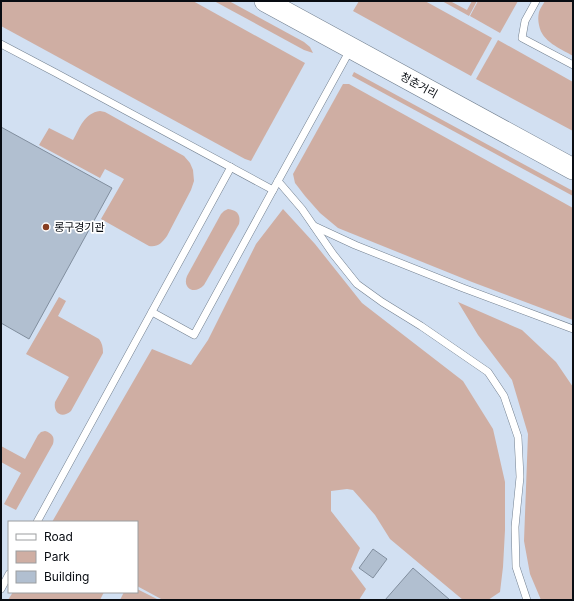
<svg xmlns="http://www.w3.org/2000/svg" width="574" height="601" viewBox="0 0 574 601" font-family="Inter,'Noto Sans KR',sans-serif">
  <rect width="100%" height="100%" fill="#d2e0f2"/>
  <g fill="#cfaea3">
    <path d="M 1,1 L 193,1 L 305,63 L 251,161 L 245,159 L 1,26 Z"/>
    <path d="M 214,1 L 229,1 L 304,42 L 310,47 L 313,53 L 304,50 Z"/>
    <path d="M 359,1 L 425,1 L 492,38 L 471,76 L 353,11 Z"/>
    <path d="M 442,1 L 450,1 L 467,10 L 472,1 L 477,1 L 469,16 Z"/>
    <path d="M 478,1 L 518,1 L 500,33 L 470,16 Z"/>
    <path d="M 545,1 L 573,1 L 573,56 C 560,48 542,42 539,25 C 538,21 538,16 539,12 C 540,8 543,5 545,1 Z"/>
    <path d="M 498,40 L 573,82 L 573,131 L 476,79 Z"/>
    <path d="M 354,72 L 573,191 L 573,196 L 352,76 Z"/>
    <path d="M 343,84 L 349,84 L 573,208 L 573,320 L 472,282 L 338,228 L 320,213 L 305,196 L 295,183 L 293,174 Z"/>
    <path d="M 100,111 L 105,112 L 184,156 L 190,163 L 193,170 L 194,181 L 191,190 L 167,236 C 161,244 158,247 149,246 L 101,219 L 124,179 L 105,169 L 100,178 L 39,145 L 49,128 L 73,140 C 80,128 84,113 100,111 Z"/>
    <path d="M 228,209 C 237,210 241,215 239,224 L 204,285 C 195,295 182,289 187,276 L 221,214 L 224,211 Z"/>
    <path d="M 283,209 L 315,244 L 362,303 L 463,381 L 493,429 L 505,482 L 505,530 L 503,567 L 500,592 L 488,600 L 463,600 L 390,539 L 375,515 L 353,490 L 347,489 L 331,491 L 331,511 L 360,548 L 351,569 L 366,589 L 359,600 L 163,600 L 137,586 L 137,522 L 52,522 L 152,349 L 191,365 L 208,340 L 256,244 Z"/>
    <path d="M 59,297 L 66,301 L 58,316 L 99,339 C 102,343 103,347 103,353 L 71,411 C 62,419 53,413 55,402 L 69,377 L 26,354 Z"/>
    <path d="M 458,302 L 522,330 L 556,362 L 573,387 L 573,600 L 541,600 L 530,574 L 524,541 L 528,434 L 512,380 L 478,335 Z"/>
    <path d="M 45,431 C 52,433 55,437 53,444 L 16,510 L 4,504 L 21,473 L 1,462 L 1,446 L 25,459 L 38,435 L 41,432 Z"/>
    <path d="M 137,589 L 159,600 L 120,600 L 124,592 L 137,592 Z"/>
    <path d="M 13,592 L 104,592 L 100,600 L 8,600 Z"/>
  </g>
  <g fill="#b1bfd0" stroke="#818e9e">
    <path d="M 1,127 L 112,188 L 29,339 L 1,323 Z"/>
    <path d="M 373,549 L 387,559 L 373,578 L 359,568 Z"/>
    <path d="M 413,568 L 450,600 L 385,600 Z"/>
  </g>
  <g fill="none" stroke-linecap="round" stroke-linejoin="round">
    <g stroke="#738090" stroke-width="8">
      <g id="lane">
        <path d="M 536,1 L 525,21 L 522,38 L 573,65"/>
        <path d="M 1,44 L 56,73 L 273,190 L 350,50"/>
        <path d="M 278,181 L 302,209 L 333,254 L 357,284 L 382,302 L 421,326 L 488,372 L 504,396 L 518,437 L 520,477 L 515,527 L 516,567 L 527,600"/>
        <path d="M 314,226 L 355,245 L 463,288 L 573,329"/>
        <path d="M 152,312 L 194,335 L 273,190"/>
        <path d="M 37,522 L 231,167"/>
        <path d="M 1,589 L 9,574"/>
      </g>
    </g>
    <g stroke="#738090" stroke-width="22">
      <path id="primary" d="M 265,1 L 573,169"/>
    </g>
    <use href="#lane" stroke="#fff" stroke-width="7"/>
    <use href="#primary" stroke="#fff" stroke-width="21"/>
  </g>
  <circle fill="#873e22" stroke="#fff" stroke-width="1.5" cx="46" cy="227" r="4"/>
  <g text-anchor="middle" stroke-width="3.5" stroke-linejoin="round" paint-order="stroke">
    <g font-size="11" fill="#080c12" stroke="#fff">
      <text transform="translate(419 85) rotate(29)" y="4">청춘거리</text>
    </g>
    <g font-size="11" fill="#080c12" stroke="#fff" text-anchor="start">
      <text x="54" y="231">롱구경기관</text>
    </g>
  </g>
  <rect width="574" height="601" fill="none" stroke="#080c12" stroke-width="4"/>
  <rect x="8" y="521" width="130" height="72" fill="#ffffff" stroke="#9c9ea0"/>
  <rect x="16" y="534" width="20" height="6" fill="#ffffff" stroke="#9c9ea0"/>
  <text x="44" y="541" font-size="12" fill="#080c12">Road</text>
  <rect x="16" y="551" width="20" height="12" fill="#cfaea3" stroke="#9c9ea0"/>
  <text x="44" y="561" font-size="12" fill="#080c12">Park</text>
  <rect x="16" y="571" width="20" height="12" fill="#b1bfd0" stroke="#9c9ea0"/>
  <text x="44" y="581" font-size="12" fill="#080c12">Building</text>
</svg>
